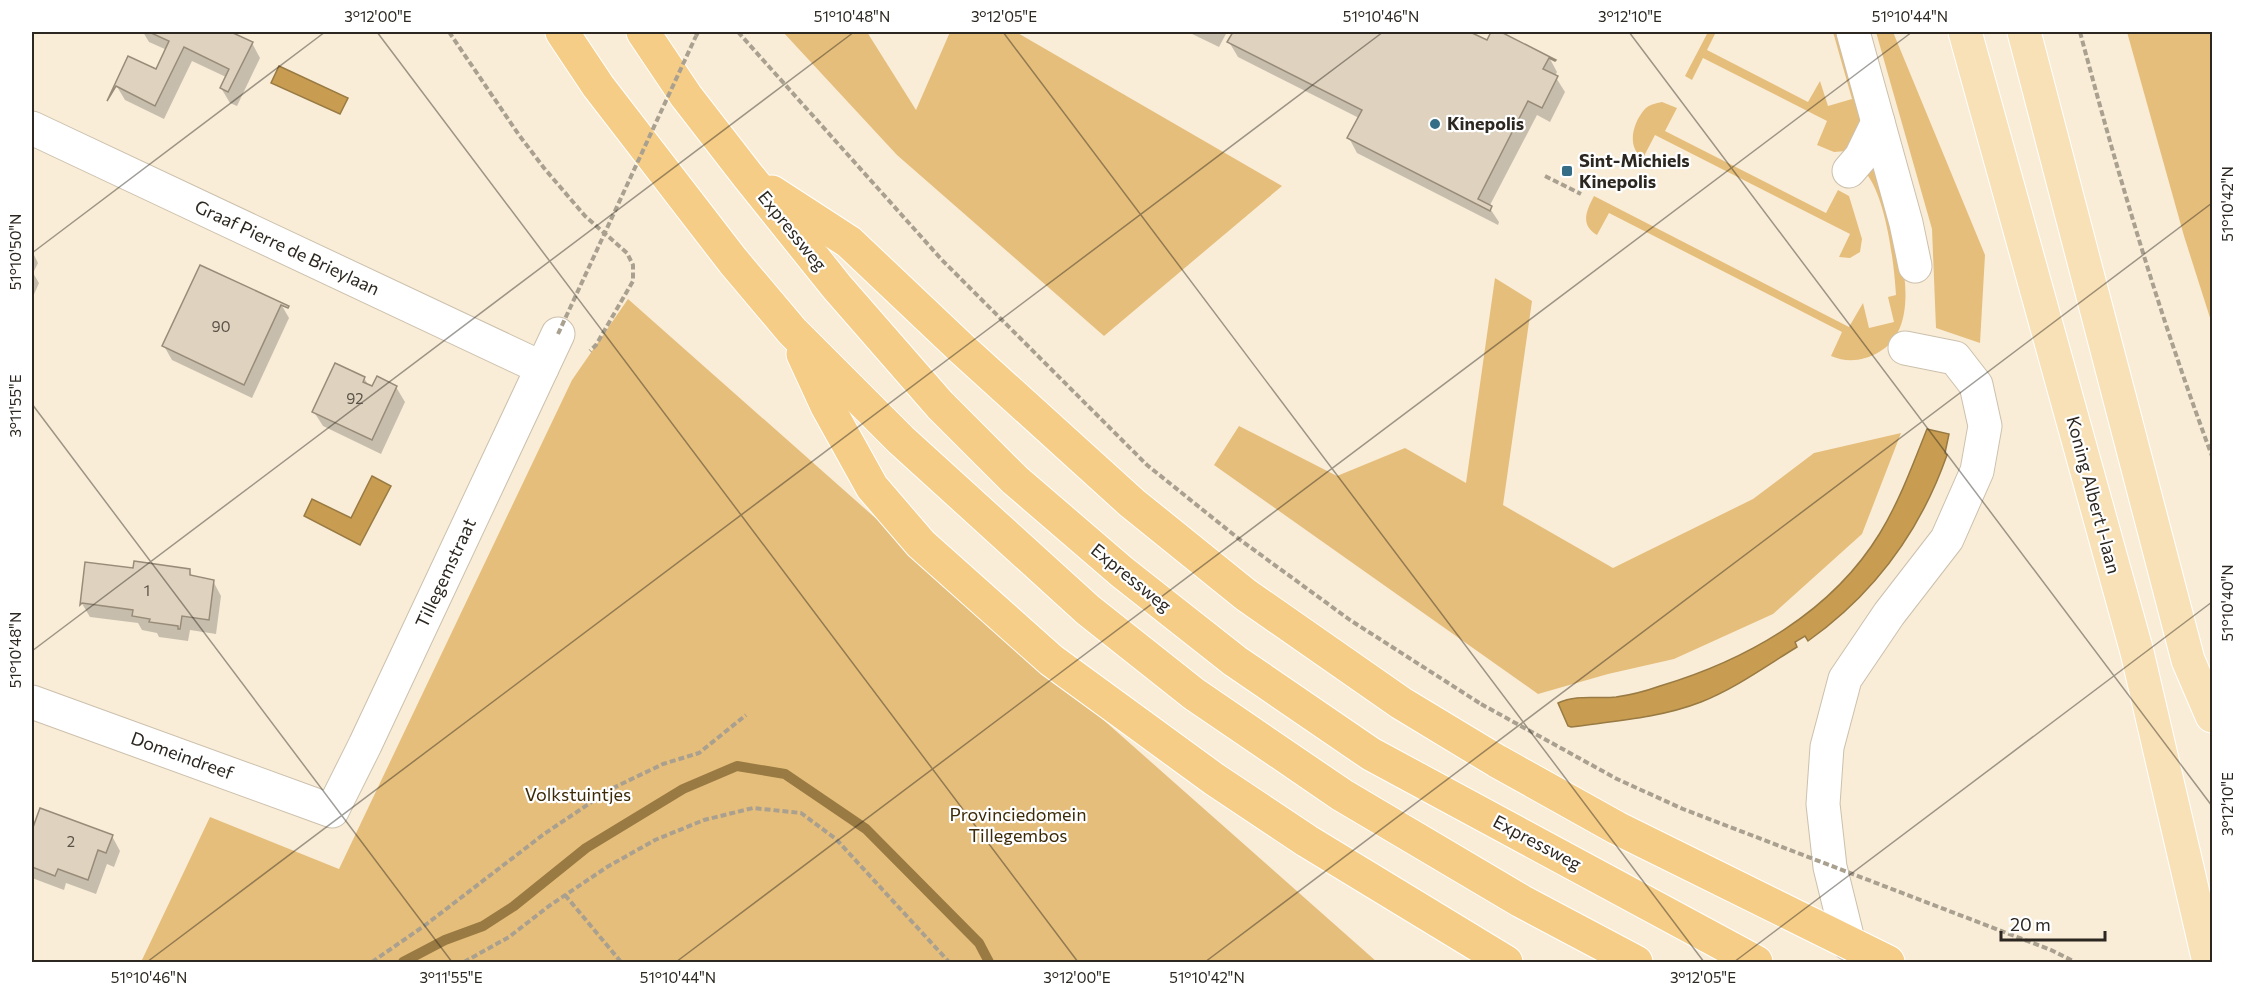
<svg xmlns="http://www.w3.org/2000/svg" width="2244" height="994" viewBox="0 0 2244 994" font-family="Commissioner,sans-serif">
  <rect width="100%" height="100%" fill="#f9edd8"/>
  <g fill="#e6be7b">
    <path d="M 783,32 L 867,32 L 916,110 L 950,32 L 1016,32 L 1282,186 L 1104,336 L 897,155 Z"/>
    <path d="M 1708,32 L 1716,32 L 1707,50 L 1808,102 L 1820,81 L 1828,106 L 1852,99 L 1833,32 L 1839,32 L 1863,119 L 1846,151 L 1834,152 L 1817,145 L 1827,121 L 1703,58 L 1692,80 L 1685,76 Z"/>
    <path d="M 1876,32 L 1893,32 L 1985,255 L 1980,343 L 1936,328 L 1932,229 Z"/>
    <path d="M 2127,32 L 2212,32 L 2212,324 L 2184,236 Z"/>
    <path d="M 1662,102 L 1677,108 L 1665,131 L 1826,213 L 1838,190 L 1849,196 L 1862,239 L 1860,252 L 1850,258 L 1839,257 L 1850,234 L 1655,135 L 1643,158 C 1626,147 1633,123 1644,110 C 1648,105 1656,103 1662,102 Z"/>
    <path d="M 1873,159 C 1887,206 1935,320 1879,352 C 1864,361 1847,363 1831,356 L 1842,332 L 1609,213 L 1597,235 C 1580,225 1586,211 1594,196 L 1849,327 L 1863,303 L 1869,328 L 1894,322 L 1888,297 L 1896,295 C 1894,262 1886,198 1866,173 Z"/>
    <path d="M 1495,278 L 1532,301 L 1503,505 L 1613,568 L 1753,499 L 1814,453 L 1901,433 L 1862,534 L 1773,614 L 1674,659 L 1608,674 L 1538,694 L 1214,465 L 1239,426 L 1337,476 L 1405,448 L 1466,483 Z"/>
    <path d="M 628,299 L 1377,962 L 141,962 L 210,817 L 339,869 L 572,380 Z"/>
  </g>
  <g fill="#c89d51" stroke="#997a42" stroke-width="1.5">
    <path d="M 279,66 L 348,98 L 340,114 L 271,83 Z"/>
    <path d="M 1927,429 L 1949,434 L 1945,453 L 1947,455 C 1920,532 1874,594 1808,641 L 1805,636 L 1795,642 L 1797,647 C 1766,666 1736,688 1701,702 C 1660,718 1614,721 1571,727 L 1568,726 L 1558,703 C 1577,694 1596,699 1616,697 C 1631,695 1646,691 1660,686 C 1747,660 1832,612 1880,533 C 1900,500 1913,464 1927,429 Z"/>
    <path d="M 372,476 L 391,486 L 360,545 L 304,516 L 312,499 L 351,518 Z"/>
  </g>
  <g fill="#0003">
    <path d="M 143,32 L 227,32 L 252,43 L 260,58 L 237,106 L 230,103 L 221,88 L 226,77 L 192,61 L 164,119 L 125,100 L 116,85 L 157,71 L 167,50 L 149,42 Z"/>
    <path d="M 1188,32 L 1227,32 L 1219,47 Z"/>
    <path d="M 1235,32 L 1473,32 L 1471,34 L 1487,42 L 1493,32 L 1498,32 L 1549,57 L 1557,72 L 1555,76 L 1565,92 L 1550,122 L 1537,115 L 1489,207 L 1499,222 L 1498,225 L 1357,153 L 1349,138 L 1359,118 L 1238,57 L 1229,42 Z"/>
    <path d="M 32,251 L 38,263 L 33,273 L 39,283 L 32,299 Z"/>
    <path d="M 281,304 L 289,318 L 252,398 L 172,360 L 164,346 Z"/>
    <path d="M 364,378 L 369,386 L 373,388 L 396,387 L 405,402 L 381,454 L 323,426 L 314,412 Z"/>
    <path d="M 134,570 L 189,570 L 193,578 L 213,581 L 221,596 L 216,634 L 190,630 L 188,641 L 159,637 L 157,633 L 142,630 L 138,623 L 90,617 L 81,602 Z"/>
    <path d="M 40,810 L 112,836 L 120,851 L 114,867 L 107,864 L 96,894 L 66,883 L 64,890 L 32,878 L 32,834 Z"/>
  </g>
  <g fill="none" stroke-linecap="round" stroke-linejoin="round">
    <path stroke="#997a42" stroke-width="10" d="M 403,962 L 445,940 L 483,926 L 514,906 L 586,848 L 683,789 L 737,766 L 785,774 L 866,829 L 979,943 L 989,962"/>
  </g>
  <g fill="#dfd2be" stroke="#988c79" stroke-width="1.5">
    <path d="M 149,32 L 231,32 L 253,42 L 228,92 L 220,88 L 229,69 L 184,47 L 155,106 L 116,86 L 107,101 L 128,56 L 156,69 L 169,41 Z"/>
    <path d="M 1233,32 L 1470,32 L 1487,40 L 1491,32 L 1501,32 L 1556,60 L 1555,61 L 1549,58 L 1543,69 L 1558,76 L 1542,108 L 1528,101 L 1478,199 L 1492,206 L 1490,211 L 1347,138 L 1362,110 L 1227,42 Z"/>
    <path d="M 200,265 L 289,306 L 288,308 L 281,305 L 244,385 L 162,346 Z"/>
    <path d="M 335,363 L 365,377 L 363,382 L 372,386 L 377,376 L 397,386 L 372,440 L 312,412 Z"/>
    <path d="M 134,561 L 190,569 L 190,575 L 214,580 L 209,620 L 182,616 L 180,629 L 178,629 L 178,626 L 149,622 L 150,619 L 132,616 L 133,610 L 82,603 L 80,605 L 85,562 L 133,568 Z"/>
    <path d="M 40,808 L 113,835 L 106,853 L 98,850 L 88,880 L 58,869 L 55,876 L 32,867 L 32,830 Z"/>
  </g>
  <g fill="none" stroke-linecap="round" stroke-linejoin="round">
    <g stroke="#ccc0ac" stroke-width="35">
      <g id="minor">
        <path d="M 1853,32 L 1906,223 L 1915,266"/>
        <path d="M 32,128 L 542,368"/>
        <path d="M 1849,171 L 1861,157 L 1878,122"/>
        <path d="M 32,702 L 332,811 L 365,745 L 558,334"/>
        <path d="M 1849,944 L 1830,867 L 1823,804 L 1827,747 L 1845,679 L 1889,614 L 1947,539 L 1977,471 L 1985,426 L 1976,385 L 1955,358 L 1905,348"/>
      </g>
    </g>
    <g stroke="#fff" stroke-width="35">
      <g id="major">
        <path d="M 1965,32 L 2137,652 L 2209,962"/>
        <path d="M 2024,32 L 2188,660 L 2212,716"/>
      </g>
    </g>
    <g stroke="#fff" stroke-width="35">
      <g id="highway">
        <path d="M 562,32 L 598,86 L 733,261 L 792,331 L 901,440 L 1088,610 L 1194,694 L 1342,795 L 1521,901 L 1636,962"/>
        <path d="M 643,32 L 686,96 L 748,176 L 837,287 L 940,405 L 1015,480 L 1122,572 L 1235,661 L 1371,754 L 1756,962"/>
        <path d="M 772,192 L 849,242 L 961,348 L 1132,503 L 1246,595 L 1401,703 L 1497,761 L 1617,828 L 1888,962"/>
        <path d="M 803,354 L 827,406 L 872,487 L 921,544 L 1051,660 L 1214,779 L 1307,841 L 1506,962"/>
      </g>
    </g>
    <g stroke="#a9a090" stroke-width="4" stroke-dasharray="6 3" stroke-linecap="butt">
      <path d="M 449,32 L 519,135 L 544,168 L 585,216 L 627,253 L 633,265 L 633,281 L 596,345 L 590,351"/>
      <path d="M 738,32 L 942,260 L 1147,465 L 1239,539 L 1350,620 L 1481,704"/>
      <path d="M 2080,32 C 2118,175 2160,317 2212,456"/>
      <path d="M 696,36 L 698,32"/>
      <path d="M 1545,176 L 1581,194"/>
      <path d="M 565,895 L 621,962"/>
      <path d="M 372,962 L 424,926 L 544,834 L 611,789 L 663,764 L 699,753 L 746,715"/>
      <path d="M 464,962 L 509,937 L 549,906 L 607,867 L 655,840 L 704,820 L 753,808 L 801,813 L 836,839 L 949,962"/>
    </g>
    <use href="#minor" stroke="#fff" stroke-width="33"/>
    <use href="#major" stroke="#f9e1b7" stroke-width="33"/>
    <use href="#highway" stroke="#f5cd87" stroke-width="33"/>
    <g stroke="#a9a090" stroke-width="4" stroke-dasharray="6 3" stroke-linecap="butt">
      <path d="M 558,334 L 696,36"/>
      <path d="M 1481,704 L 1617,779 L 1683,809 L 2051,950 L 2075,962"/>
    </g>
  </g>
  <path fill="none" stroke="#2c2720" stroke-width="1.5" stroke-opacity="0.45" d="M 377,32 L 1078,962M 1003,32 L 1704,962M 1629,32 L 2212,806M 32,253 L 325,32M 32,404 L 452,962M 32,651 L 854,32M 147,962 L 1383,32M 676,962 L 1912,32M 1205,962 L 2212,203M 1734,962 L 2212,602"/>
  <g fill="#356d87" stroke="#fff" stroke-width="2">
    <circle cx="1435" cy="124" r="6"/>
    <rect x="1561" y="165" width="12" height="12" rx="3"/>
  </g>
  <g text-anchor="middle" stroke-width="4.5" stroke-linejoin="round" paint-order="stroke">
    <g font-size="15" fill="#595248">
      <text x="221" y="332">90</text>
      <text x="355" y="404">92</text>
      <text x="147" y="596">1</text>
      <text x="71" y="847">2</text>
    </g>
    <g font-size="18" font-weight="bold" fill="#2c2720" stroke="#fff" text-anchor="start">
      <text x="1447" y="130">Kinepolis</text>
      <text x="1579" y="167">Sint-Michiels<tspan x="1579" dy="21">Kinepolis</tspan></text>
    </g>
    <g font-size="18" fill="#2c2720" stroke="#fff">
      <text transform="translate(792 231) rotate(51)" y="6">Expressweg</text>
      <text transform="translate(287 248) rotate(25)" y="6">Graaf Pierre de Brieylaan</text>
      <text transform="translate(2093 495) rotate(75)" y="6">Koning Albert I-laan</text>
      <text transform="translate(446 573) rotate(-65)" y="6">Tillegemstraat</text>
      <text transform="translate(1131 578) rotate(39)" y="6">Expressweg</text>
      <text transform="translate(182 756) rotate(20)" y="6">Domeindreef</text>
      <text transform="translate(1537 843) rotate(28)" y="6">Expressweg</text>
    </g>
    <g font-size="18" fill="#3c2a07" stroke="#fff">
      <text x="578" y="801">Volkstuintjes</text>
      <text x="1018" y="821">Provinciedomein<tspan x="1018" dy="21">Tillegembos</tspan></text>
    </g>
  </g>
  <rect width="2244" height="994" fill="none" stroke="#ffffff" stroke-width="66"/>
  <path d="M2001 931v9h104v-9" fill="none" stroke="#2c2720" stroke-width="3"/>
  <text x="2010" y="931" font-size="18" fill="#2c2720" stroke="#ffffff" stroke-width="4.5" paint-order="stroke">20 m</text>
  <rect x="33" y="33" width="2178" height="928" fill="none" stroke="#2c2720" stroke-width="2"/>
  <g font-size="15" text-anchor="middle" fill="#2c2720">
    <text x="378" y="22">3°12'00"E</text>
    <text x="852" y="22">51°10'48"N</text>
    <text x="1004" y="22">3°12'05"E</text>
    <text x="1381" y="22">51°10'46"N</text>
    <text x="1630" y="22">3°12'10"E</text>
    <text x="1910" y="22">51°10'44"N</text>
    <text transform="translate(2228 204) rotate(-90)" y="5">51°10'42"N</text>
    <text transform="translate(16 252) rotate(-90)" y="5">51°10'50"N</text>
    <text transform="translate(16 406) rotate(-90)" y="5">3°11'55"E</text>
    <text transform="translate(2228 603) rotate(-90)" y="5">51°10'40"N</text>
    <text transform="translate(16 650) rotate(-90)" y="5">51°10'48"N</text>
    <text transform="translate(2228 804) rotate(-90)" y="5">3°12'10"E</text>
    <text x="149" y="983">51°10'46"N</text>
    <text x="451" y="983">3°11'55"E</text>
    <text x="678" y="983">51°10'44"N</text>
    <text x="1077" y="983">3°12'00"E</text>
    <text x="1207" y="983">51°10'42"N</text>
    <text x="1703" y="983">3°12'05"E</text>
  </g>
</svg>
